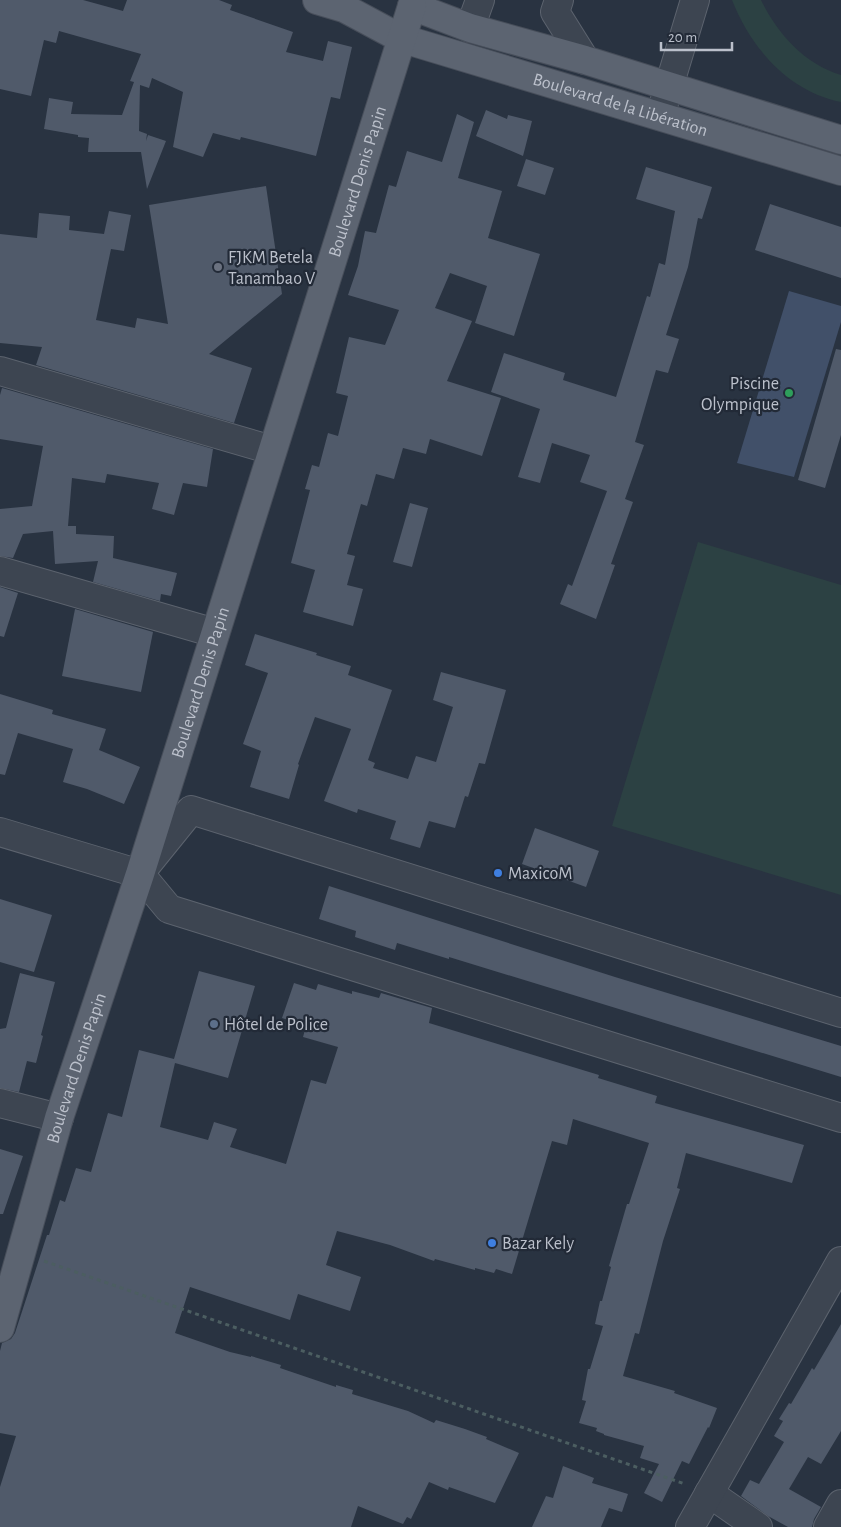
<svg xmlns="http://www.w3.org/2000/svg" width="841" height="1527" viewBox="0 0 841 1527" font-family="'Alegreya Sans',sans-serif">
  <rect width="100%" height="100%" fill="#293341"/>
  <g fill="#2c4143">
    <path d="M 732,0 L 761,0 C 777,33 804,64 841,75 L 841,102 C 788,91 751,48 732,0 Z"/>
    <path d="M 698,542 L 841,585 L 841,895 L 612,826 Z"/>
  </g>
  <path fill="#415069" d="M 789,291 L 841,306 L 841,322 L 794,477 L 737,463 Z"/>
  <g fill="#505a6a">
    <path d="M 0,0 L 83,0 L 123,11 L 127,0 L 219,0 L 232,5 L 230,10 L 293,32 L 286,52 L 323,61 L 328,41 L 352,47 L 340,99 L 331,97 L 316,156 L 241,137 L 240,140 L 213,133 L 203,157 L 173,147 L 183,92 L 152,78 L 149,88 L 140,85 L 139,131 L 147,134 L 146,141 L 148,135 L 166,141 L 147,189 L 141,152 L 88,152 L 89,138 L 78,137 L 78,135 L 44,129 L 49,98 L 73,102 L 71,114 L 122,115 L 134,82 L 130,81 L 141,54 L 59,31 L 56,43 L 44,40 L 31,96 L 0,89 Z"/>
    <path d="M 486,110 L 507,119 L 508,115 L 532,121 L 523,156 L 476,136 Z"/>
    <path d="M 457,114 L 474,122 L 458,178 L 502,191 L 488,238 L 540,254 L 514,336 L 475,323 L 487,286 L 450,273 L 435,308 L 472,321 L 447,381 L 501,398 L 482,456 L 430,439 L 426,454 L 403,448 L 394,479 L 376,474 L 367,506 L 361,504 L 347,554 L 355,556 L 347,585 L 363,589 L 353,626 L 303,612 L 315,570 L 291,563 L 310,490 L 305,489 L 312,465 L 319,467 L 328,433 L 338,436 L 348,396 L 336,393 L 349,337 L 385,345 L 399,310 L 348,295 L 358,266 L 365,231 L 376,233 L 389,185 L 396,187 L 407,151 L 442,162 Z"/>
    <path d="M 526,159 L 554,168 L 545,195 L 517,186 Z"/>
    <path d="M 646,167 L 712,187 L 702,219 L 698,218 L 688,267 L 666,335 L 679,339 L 668,373 L 656,370 L 635,442 L 644,445 L 625,499 L 633,502 L 611,564 L 615,565 L 596,619 L 560,604 L 568,584 L 572,586 L 607,491 L 580,482 L 590,455 L 552,443 L 540,483 L 518,477 L 540,409 L 491,392 L 504,353 L 565,373 L 563,380 L 616,397 L 647,296 L 650,297 L 659,263 L 665,265 L 675,211 L 636,199 Z"/>
    <path d="M 266,186 L 282,294 L 209,354 L 252,368 L 234,423 L 36,365 L 42,347 L 0,343 L 0,234 L 37,238 L 39,213 L 70,216 L 69,230 L 104,234 L 109,211 L 131,215 L 124,251 L 111,249 L 96,320 L 135,328 L 137,318 L 168,324 L 149,205 Z"/>
    <path d="M 770,204 L 841,227 L 841,278 L 755,250 Z"/>
    <path d="M 836,349 L 841,350 L 841,435 L 825,488 L 798,480 Z"/>
    <path d="M 2,388 L 213,449 L 207,487 L 183,483 L 174,515 L 152,509 L 159,483 L 107,474 L 105,483 L 72,478 L 68,526 L 76,526 L 76,534 L 114,536 L 113,558 L 177,573 L 171,596 L 161,594 L 160,601 L 93,582 L 98,561 L 55,564 L 53,531 L 23,534 L 13,558 L 0,556 L 0,509 L 32,506 L 43,446 L 0,439 L 0,395 Z"/>
    <path d="M 410,503 L 428,508 L 412,567 L 393,562 Z"/>
    <path d="M 0,587 L 18,593 L 4,637 L 0,636 Z"/>
    <path d="M 75,609 L 153,632 L 141,692 L 62,676 Z"/>
    <path d="M 255,634 L 317,653 L 316,655 L 351,666 L 348,675 L 392,690 L 368,760 L 375,763 L 373,768 L 408,779 L 416,756 L 436,762 L 453,707 L 433,700 L 441,672 L 506,690 L 485,764 L 479,763 L 468,797 L 465,796 L 455,828 L 429,821 L 420,848 L 390,839 L 396,821 L 358,809 L 357,813 L 324,801 L 351,729 L 315,717 L 298,764 L 299,765 L 289,799 L 250,787 L 261,751 L 243,744 L 268,673 L 245,665 Z"/>
    <path d="M 0,694 L 53,710 L 52,714 L 106,729 L 99,750 L 140,767 L 124,804 L 87,789 L 63,782 L 73,749 L 18,733 L 5,775 L 0,774 Z"/>
    <path d="M 535,828 L 599,851 L 586,887 L 522,864 Z"/>
    <path d="M 329,886 L 615,977 L 841,1046 L 841,1077 L 449,957 L 449,959 L 397,943 L 395,950 L 355,937 L 356,931 L 319,919 Z"/>
    <path d="M 0,899 L 52,915 L 34,972 L 0,962 Z"/>
    <path d="M 199,971 L 255,986 L 228,1078 L 175,1063 L 160,1127 L 208,1140 L 214,1122 L 237,1129 L 230,1147 L 286,1164 L 311,1080 L 326,1084 L 338,1047 L 303,1037 L 306,1026 L 282,1018 L 294,983 L 316,990 L 318,984 L 352,994 L 352,991 L 379,998 L 381,993 L 432,1008 L 429,1023 L 599,1075 L 598,1078 L 657,1096 L 655,1103 L 804,1145 L 792,1183 L 686,1153 L 677,1188 L 680,1189 L 663,1241 L 639,1334 L 635,1333 L 623,1376 L 675,1391 L 674,1393 L 717,1408 L 709,1428 L 708,1427 L 689,1464 L 682,1461 L 662,1502 L 644,1493 L 659,1464 L 640,1458 L 644,1446 L 604,1435 L 604,1434 L 596,1431 L 597,1428 L 579,1423 L 586,1401 L 582,1400 L 588,1369 L 590,1369 L 603,1326 L 595,1324 L 600,1301 L 602,1301 L 611,1267 L 609,1266 L 627,1204 L 629,1204 L 649,1143 L 573,1119 L 567,1145 L 552,1141 L 512,1274 L 496,1269 L 494,1273 L 475,1268 L 475,1270 L 435,1259 L 434,1261 L 390,1245 L 337,1231 L 326,1265 L 361,1277 L 350,1311 L 298,1294 L 290,1320 L 190,1287 L 175,1333 L 230,1352 L 251,1357 L 251,1356 L 281,1365 L 280,1368 L 336,1387 L 336,1385 L 353,1390 L 352,1394 L 408,1411 L 434,1423 L 436,1420 L 465,1429 L 487,1437 L 486,1439 L 519,1453 L 495,1503 L 449,1487 L 448,1490 L 429,1482 L 411,1519 L 407,1517 L 403,1524 L 358,1506 L 351,1527 L 0,1527 L 0,1487 L 16,1436 L 0,1433 L 0,1351 L 2,1343 L 11,1339 L 15,1333 L 47,1235 L 49,1235 L 60,1200 L 65,1202 L 76,1168 L 91,1172 L 108,1113 L 122,1117 L 139,1050 L 174,1059 Z"/>
    <path d="M 20,973 L 55,982 L 41,1035 L 43,1036 L 36,1063 L 27,1061 L 19,1092 L 0,1088 L 0,1029 L 6,1028 Z"/>
    <path d="M 0,1149 L 23,1156 L 3,1214 L 0,1214 Z"/>
    <path d="M 841,1324 L 841,1431 L 821,1464 L 808,1457 L 789,1489 L 821,1507 L 814,1519 L 812,1527 L 788,1527 L 768,1516 L 741,1496 L 750,1480 L 759,1484 L 784,1442 L 774,1436 L 783,1421 L 779,1419 L 789,1403 L 791,1404 L 812,1368 L 814,1370 Z"/>
    <path d="M 563,1466 L 594,1478 L 592,1483 L 628,1494 L 622,1512 L 609,1508 L 601,1527 L 532,1527 L 546,1496 L 553,1498 Z"/>
  </g>
  <g fill="none" stroke-linecap="round" stroke-linejoin="round">
    <g stroke="#5c636e" stroke-width="30">
      <g id="minor">
        <path d="M 559,0 L 555,12 L 585,60"/>
        <path d="M 470,28 L 480,0"/>
        <path d="M 660,116 L 695,0"/>
        <path d="M 0,371 L 272,450"/>
        <path d="M 0,571 L 215,633"/>
        <path d="M 0,832 L 140,874"/>
        <path d="M 140,873 L 191,810 L 841,1013"/>
        <path d="M 140,874 L 169,909 L 841,1118"/>
        <path d="M 0,1103 L 59,1118"/>
        <path d="M 709,1493 L 758,1527"/>
        <path d="M 690,1527 L 841,1261"/>
        <path d="M 828,1527 L 841,1504"/>
      </g>
    </g>
    <g stroke="#474e5a" stroke-width="30">
      <g id="major">
        <path id="s1" d="M 317,0 L 344,8 L 400,38 L 841,171"/>
        <path d="M 412,6 L 470,28 L 585,60 L 841,140"/>
        <path id="s2" d="M 0,1328 L 59,1118 L 140,874 L 412,6"/>
      </g>
    </g>
    <path stroke="#4c5e61" stroke-width="3" stroke-dasharray="4 4" stroke-linecap="butt" d="M 44,1261 L 685,1484"/>
    <use href="#minor" stroke="#3d4551" stroke-width="28"/>
    <use href="#major" stroke="#5c6471" stroke-width="28"/>
  </g>
  <circle fill="#6b7280" stroke="#222a37" stroke-width="2" cx="218" cy="267" r="5"/>
  <circle fill="#2e9e5b" stroke="#222a37" stroke-width="2" cx="789" cy="393" r="5"/>
  <g fill="#3f7fe0" stroke="#222a37" stroke-width="2">
    <circle cx="498" cy="873" r="5"/>
    <circle cx="492" cy="1243" r="5"/>
  </g>
  <circle fill="#5c6f8a" stroke="#222a37" stroke-width="2" cx="214" cy="1024" r="5"/>
  <g text-anchor="middle" stroke-width="4.5" stroke-linejoin="round" paint-order="stroke">
    <g font-size="18" fill="#bbc0cb" stroke="#222a37">
      <text dy="6" stroke="none"><textPath href="#s1" startOffset="322">Boulevard de la Libération</textPath></text>
      <text dy="6" stroke="none"><textPath href="#s2" startOffset="1201">Boulevard Denis Papin</textPath></text>
      <text dy="6" stroke="none"><textPath href="#s2" startOffset="676">Boulevard Denis Papin</textPath></text>
      <text dy="6" stroke="none"><textPath href="#s2" startOffset="271">Boulevard Denis Papin</textPath></text>
    </g>
    <g font-size="18" fill="#bbc0cb" stroke="#222a37" text-anchor="start">
      <text x="228" y="263">FJKM Betela<tspan x="228" dy="21">Tanambao V</tspan></text>
      <text x="779" y="389" text-anchor="end">Piscine<tspan x="779" dy="21">Olympique</tspan></text>
      <text x="508" y="879">MaxicoM</text>
      <text x="224" y="1030">Hôtel de Police</text>
      <text x="502" y="1249">Bazar Kely</text>
    </g>
  </g>
  <path d="M661 42v8h71v-8" fill="none" stroke="#bbc0cb" stroke-width="2.5"/>
  <text x="668" y="42" font-size="15" fill="#bbc0cb" stroke="#222a37" stroke-width="4" paint-order="stroke">20 m</text>
</svg>
